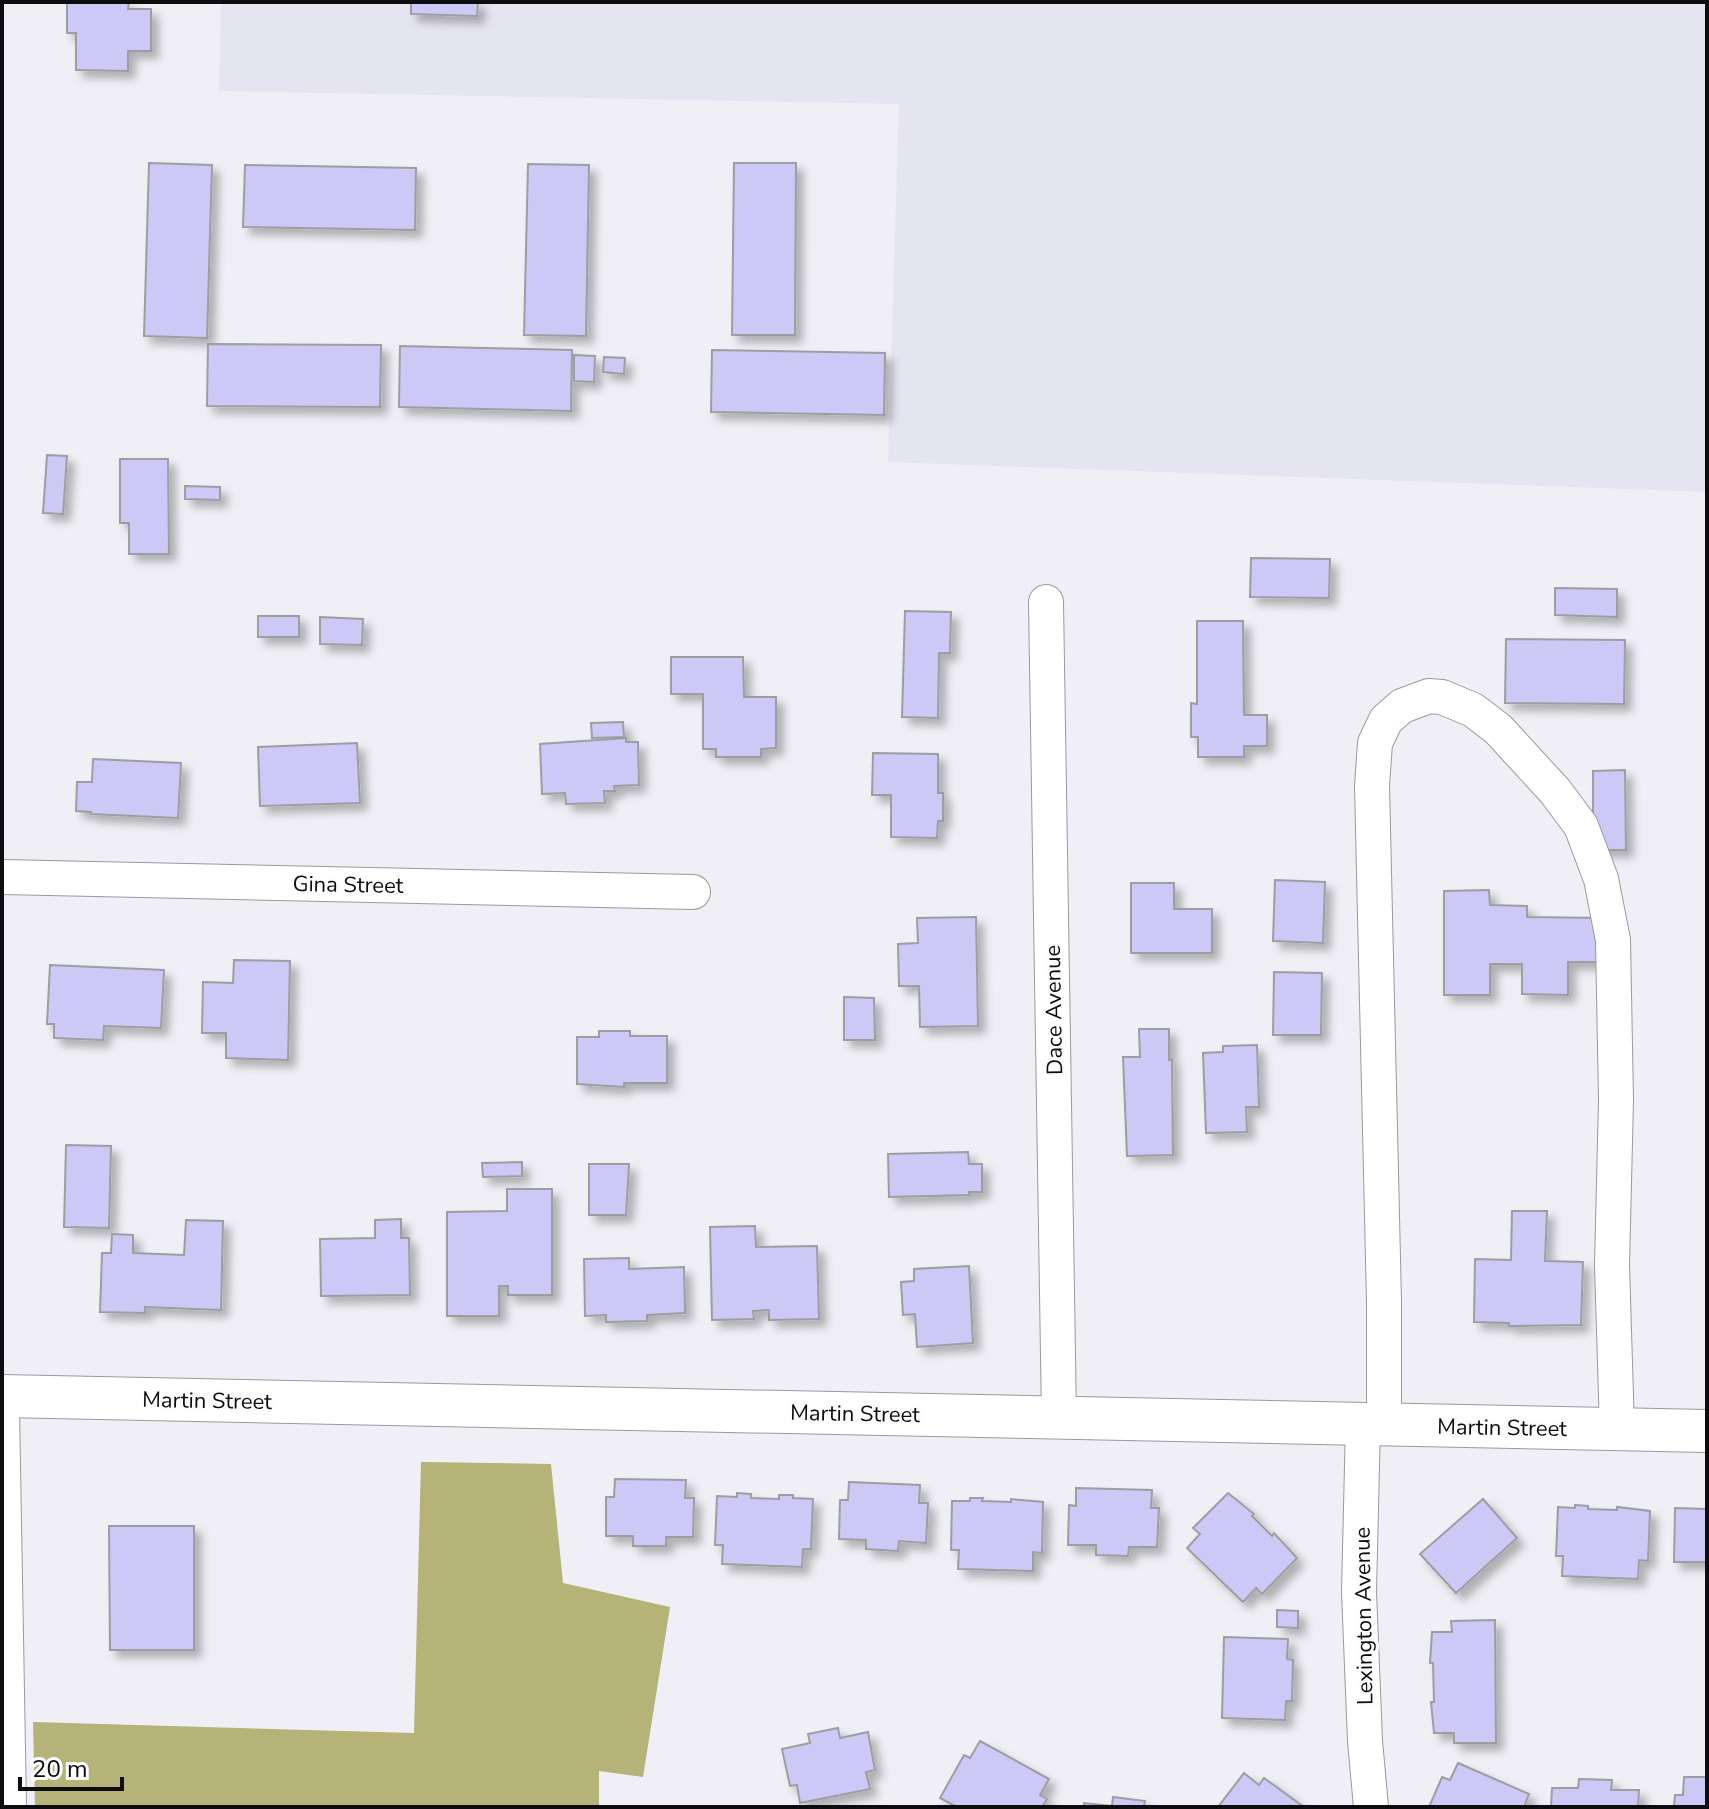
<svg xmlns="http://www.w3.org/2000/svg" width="1709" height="1809" viewBox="0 0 1709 1809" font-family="'Nunito Sans',sans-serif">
  <defs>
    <filter id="shadow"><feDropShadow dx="7" dy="7" stdDeviation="4" flood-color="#0004"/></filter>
  </defs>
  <rect width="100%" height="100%" fill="#f0eff5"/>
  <path fill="#e5e4f1" d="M 221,2 L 1707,2 L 1707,492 L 888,462 L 899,104 L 219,91 Z"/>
  <path fill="#b5b377" d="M 421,1462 L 551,1464 L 563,1583 L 670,1607 L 643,1777 L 599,1771 L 599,1807 L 35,1807 L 33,1722 L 414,1733 Z"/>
  <g fill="#ccc9f7" stroke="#9d9da2" stroke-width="2" filter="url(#shadow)">
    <path d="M 67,2 L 129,2 L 128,9 L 151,9 L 151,51 L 128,51 L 128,71 L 76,70 L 76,33 L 67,33 Z"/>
    <path d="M 411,2 L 478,2 L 477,16 L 411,14 Z"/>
    <path d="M 149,163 L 212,165 L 207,338 L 144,336 Z"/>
    <path d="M 734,163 L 796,163 L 795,335 L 732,335 Z"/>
    <path d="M 528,164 L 589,165 L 586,336 L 524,335 Z"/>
    <path d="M 245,165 L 416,168 L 415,230 L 243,227 Z"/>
    <path d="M 208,344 L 381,345 L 380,407 L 207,406 Z"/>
    <path d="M 400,346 L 572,350 L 571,411 L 399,407 Z"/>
    <path d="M 712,350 L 885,353 L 884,415 L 711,412 Z"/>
    <path d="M 574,355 L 595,356 L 594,382 L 574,381 Z"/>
    <path d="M 604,357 L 625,358 L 624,374 L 603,372 Z"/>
    <path d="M 47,455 L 67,456 L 63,514 L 43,513 Z"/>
    <path d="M 120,459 L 168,459 L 169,554 L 129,554 L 129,523 L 120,523 Z"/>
    <path d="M 185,486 L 220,487 L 220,500 L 185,499 Z"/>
    <path d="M 1251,558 L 1330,559 L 1329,598 L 1250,597 Z"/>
    <path d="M 1555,588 L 1617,589 L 1617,617 L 1555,615 Z"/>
    <path d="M 905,611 L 951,612 L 950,653 L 939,653 L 938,718 L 902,717 Z"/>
    <rect x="258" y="616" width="41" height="21"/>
    <path d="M 320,617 L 363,619 L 362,645 L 320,644 Z"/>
    <path d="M 1197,621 L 1243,621 L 1244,715 L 1267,715 L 1267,746 L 1244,746 L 1244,757 L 1198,757 L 1198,737 L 1191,737 L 1191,703 L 1197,704 Z"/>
    <path d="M 1506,639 L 1625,640 L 1624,704 L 1505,703 Z"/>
    <path d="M 671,657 L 743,657 L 744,697 L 776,697 L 776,748 L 761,749 L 761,757 L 716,757 L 716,749 L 703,749 L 703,694 L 671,694 Z"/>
    <path d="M 623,722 L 624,737 L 592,738 L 591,723 Z"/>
    <path d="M 626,738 L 626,742 L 638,742 L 639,785 L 614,786 L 615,791 L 604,791 L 605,803 L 566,804 L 565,793 L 542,794 L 540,744 Z"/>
    <path d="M 357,743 L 360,803 L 260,806 L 258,747 Z"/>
    <path d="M 873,753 L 938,754 L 938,793 L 943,793 L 943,821 L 938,821 L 937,838 L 891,837 L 891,795 L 872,795 Z"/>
    <path d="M 93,759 L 181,763 L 178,818 L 91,814 L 91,812 L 76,811 L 77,782 L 92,782 Z"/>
    <path d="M 1625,770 L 1626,850 L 1593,850 L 1593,771 Z"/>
    <path d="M 1275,880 L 1325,882 L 1323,943 L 1273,941 Z"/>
    <path d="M 1131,883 L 1174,883 L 1174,909 L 1212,909 L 1212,953 L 1131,953 Z"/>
    <path d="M 1489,890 L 1490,905 L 1527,906 L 1527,917 L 1602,918 L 1602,962 L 1568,962 L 1568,995 L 1522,994 L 1522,964 L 1490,964 L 1490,995 L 1444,995 L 1444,891 Z"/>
    <path d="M 976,917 L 978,1026 L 920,1027 L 919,986 L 899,986 L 898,944 L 918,943 L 917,918 Z"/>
    <path d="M 234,960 L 290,961 L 288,1060 L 226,1058 L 226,1033 L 202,1033 L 203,982 L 233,983 Z"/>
    <path d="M 50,965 L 164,970 L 161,1028 L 104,1026 L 103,1040 L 54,1038 L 54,1024 L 47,1024 Z"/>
    <path d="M 1274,972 L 1322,973 L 1321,1035 L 1273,1035 Z"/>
    <path d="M 844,997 L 874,998 L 875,1040 L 844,1040 Z"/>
    <path d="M 1139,1029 L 1169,1029 L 1169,1060 L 1172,1059 L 1173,1155 L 1127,1156 L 1123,1057 L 1140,1057 Z"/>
    <path d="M 599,1031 L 630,1031 L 630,1036 L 667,1036 L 667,1083 L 624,1083 L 624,1087 L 577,1084 L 577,1037 L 599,1037 Z"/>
    <path d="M 1257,1045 L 1259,1107 L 1246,1107 L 1247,1132 L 1206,1133 L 1203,1053 L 1223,1052 L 1223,1046 Z"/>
    <path d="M 66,1145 L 111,1146 L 109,1228 L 64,1227 Z"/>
    <path d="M 968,1152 L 969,1164 L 982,1164 L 982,1192 L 969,1192 L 969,1195 L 889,1197 L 888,1154 Z"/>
    <path d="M 522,1162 L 522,1176 L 483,1177 L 482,1163 Z"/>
    <path d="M 589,1164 L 629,1164 L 626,1215 L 589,1215 Z"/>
    <path d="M 507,1189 L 552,1189 L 552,1295 L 508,1295 L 508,1286 L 499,1286 L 499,1316 L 447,1316 L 447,1212 L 507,1211 Z"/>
    <path d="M 1512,1211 L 1547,1211 L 1545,1261 L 1583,1262 L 1581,1325 L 1509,1326 L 1509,1323 L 1474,1322 L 1475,1259 L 1511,1260 Z"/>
    <path d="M 401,1219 L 401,1238 L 409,1238 L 410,1295 L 321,1296 L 320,1239 L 375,1238 L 375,1220 Z"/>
    <path d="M 186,1220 L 223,1221 L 221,1310 L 145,1307 L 145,1313 L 100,1312 L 102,1253 L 111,1253 L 112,1234 L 133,1235 L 133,1253 L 184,1255 Z"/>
    <path d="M 755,1226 L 756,1247 L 817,1246 L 819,1319 L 769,1320 L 769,1310 L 753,1311 L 754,1319 L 712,1320 L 710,1227 Z"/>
    <path d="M 629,1258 L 629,1269 L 684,1267 L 685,1313 L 647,1315 L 647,1321 L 606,1322 L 606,1315 L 585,1316 L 584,1259 Z"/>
    <path d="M 969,1266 L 973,1343 L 917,1347 L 915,1314 L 903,1315 L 901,1282 L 914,1281 L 914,1269 Z"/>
    <path d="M 615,1479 L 686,1480 L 685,1498 L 694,1498 L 693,1537 L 666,1537 L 666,1546 L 633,1546 L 633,1536 L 606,1536 L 606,1497 L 614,1497 Z"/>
    <path d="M 849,1482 L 920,1485 L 919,1503 L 928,1503 L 926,1543 L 899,1541 L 898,1551 L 866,1549 L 866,1540 L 839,1539 L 840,1500 L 848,1500 Z"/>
    <path d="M 1076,1488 L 1152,1490 L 1151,1508 L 1159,1508 L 1157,1547 L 1129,1547 L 1128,1556 L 1096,1555 L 1096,1545 L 1068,1545 L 1069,1505 L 1076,1506 Z"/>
    <path d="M 737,1493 L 751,1494 L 751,1498 L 779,1499 L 779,1495 L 793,1495 L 793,1498 L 813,1499 L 811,1549 L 803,1549 L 802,1567 L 722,1564 L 723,1545 L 715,1545 L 717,1496 L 737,1497 Z"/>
    <path d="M 1228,1493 L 1254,1514 L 1252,1516 L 1272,1536 L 1274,1533 L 1297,1558 L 1262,1594 L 1256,1588 L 1243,1602 L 1187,1548 L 1200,1534 L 1193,1528 Z"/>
    <path d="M 970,1498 L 983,1498 L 982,1501 L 1011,1502 L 1011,1499 L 1043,1502 L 1042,1553 L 1033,1552 L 1033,1571 L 958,1569 L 959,1550 L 951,1550 L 952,1501 L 970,1501 Z"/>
    <path d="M 1483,1499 L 1517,1538 L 1456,1593 L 1420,1554 Z"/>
    <path d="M 1575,1505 L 1588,1506 L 1588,1509 L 1617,1510 L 1617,1507 L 1650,1511 L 1648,1561 L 1639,1560 L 1638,1579 L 1562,1576 L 1563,1556 L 1556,1556 L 1558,1507 L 1575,1508 Z"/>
    <path d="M 1675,1508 L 1707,1509 L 1707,1562 L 1674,1562 Z"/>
    <path d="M 109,1526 L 194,1526 L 194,1650 L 110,1650 Z"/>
    <path d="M 1277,1610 L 1298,1611 L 1298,1628 L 1277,1627 Z"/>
    <path d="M 1495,1620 L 1496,1743 L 1454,1743 L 1454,1733 L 1434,1733 L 1431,1702 L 1434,1702 L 1433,1663 L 1430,1663 L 1432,1632 L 1452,1632 L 1451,1621 Z"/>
    <path d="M 1224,1637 L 1288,1639 L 1287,1659 L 1293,1660 L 1292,1701 L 1286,1701 L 1285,1720 L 1222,1718 Z"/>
    <path d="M 838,1728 L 840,1738 L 868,1732 L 875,1770 L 866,1772 L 870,1789 L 800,1803 L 797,1785 L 790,1786 L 782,1749 L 810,1743 L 808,1734 Z"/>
    <path d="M 980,1741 L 1049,1779 L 1040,1795 L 1047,1799 L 1042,1807 L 957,1807 L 940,1798 L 964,1755 L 970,1758 Z"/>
    <path d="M 1458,1763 L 1529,1794 L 1524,1807 L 1429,1807 L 1442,1777 L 1450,1780 Z"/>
    <path d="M 1244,1773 L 1259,1785 L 1264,1778 L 1304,1807 L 1218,1807 Z"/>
    <path d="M 1684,1777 L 1707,1777 L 1707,1807 L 1674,1807 L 1675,1795 L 1683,1795 Z"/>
    <path d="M 1579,1779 L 1612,1780 L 1611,1790 L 1639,1790 L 1638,1807 L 1551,1807 L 1552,1788 L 1578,1788 Z"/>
    <path d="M 1113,1797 L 1145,1801 L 1144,1807 L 1084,1807 L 1084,1803 L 1112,1806 Z"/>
  </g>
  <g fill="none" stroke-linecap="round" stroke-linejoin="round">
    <g stroke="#9a999f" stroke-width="36">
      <g id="minor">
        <path d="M 1046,602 L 1059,1418"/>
        <path d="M 2,877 L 693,892"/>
        <path d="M 2,1408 L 9,1807"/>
        <path d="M 1363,1424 L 1359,1592 L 1365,1741 L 1371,1807"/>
        <path d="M 1384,1424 L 1384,1302 L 1372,786 L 1375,743 L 1386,720 L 1402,706 L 1429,696 L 1442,697 L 1473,710 L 1498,729 L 1555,791 L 1581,826 L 1601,879 L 1613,940 L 1616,1100 L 1612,1265 L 1617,1429"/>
      </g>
    </g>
    <g stroke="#9a999f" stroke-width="44">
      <path id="tertiary" d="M 2,1396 L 1707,1431"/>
    </g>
    <use href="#minor" stroke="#fff" stroke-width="34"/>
    <use href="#tertiary" stroke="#fff" stroke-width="42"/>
  </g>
  <g text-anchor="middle" stroke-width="7" stroke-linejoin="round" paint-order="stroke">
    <g font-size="22" fill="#0d0d0f" stroke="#fdfdfe">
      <text transform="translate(348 884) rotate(1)" y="8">Gina Street</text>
      <text transform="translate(1053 1010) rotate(-91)" y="8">Dace Avenue</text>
      <text transform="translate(207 1400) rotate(1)" y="8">Martin Street</text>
      <text transform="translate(855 1413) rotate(1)" y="8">Martin Street</text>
      <text transform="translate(1502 1427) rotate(1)" y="8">Martin Street</text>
      <text transform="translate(1363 1616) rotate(-91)" y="8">Lexington Avenue</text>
    </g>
  </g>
  <rect width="1709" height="1809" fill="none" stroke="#0d0d0f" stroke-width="8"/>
  <path d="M20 1777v12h102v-12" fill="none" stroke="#0d0d0f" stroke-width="4"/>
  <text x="32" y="1777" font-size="24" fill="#0d0d0f" stroke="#fdfdfe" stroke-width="6" paint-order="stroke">20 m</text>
</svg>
